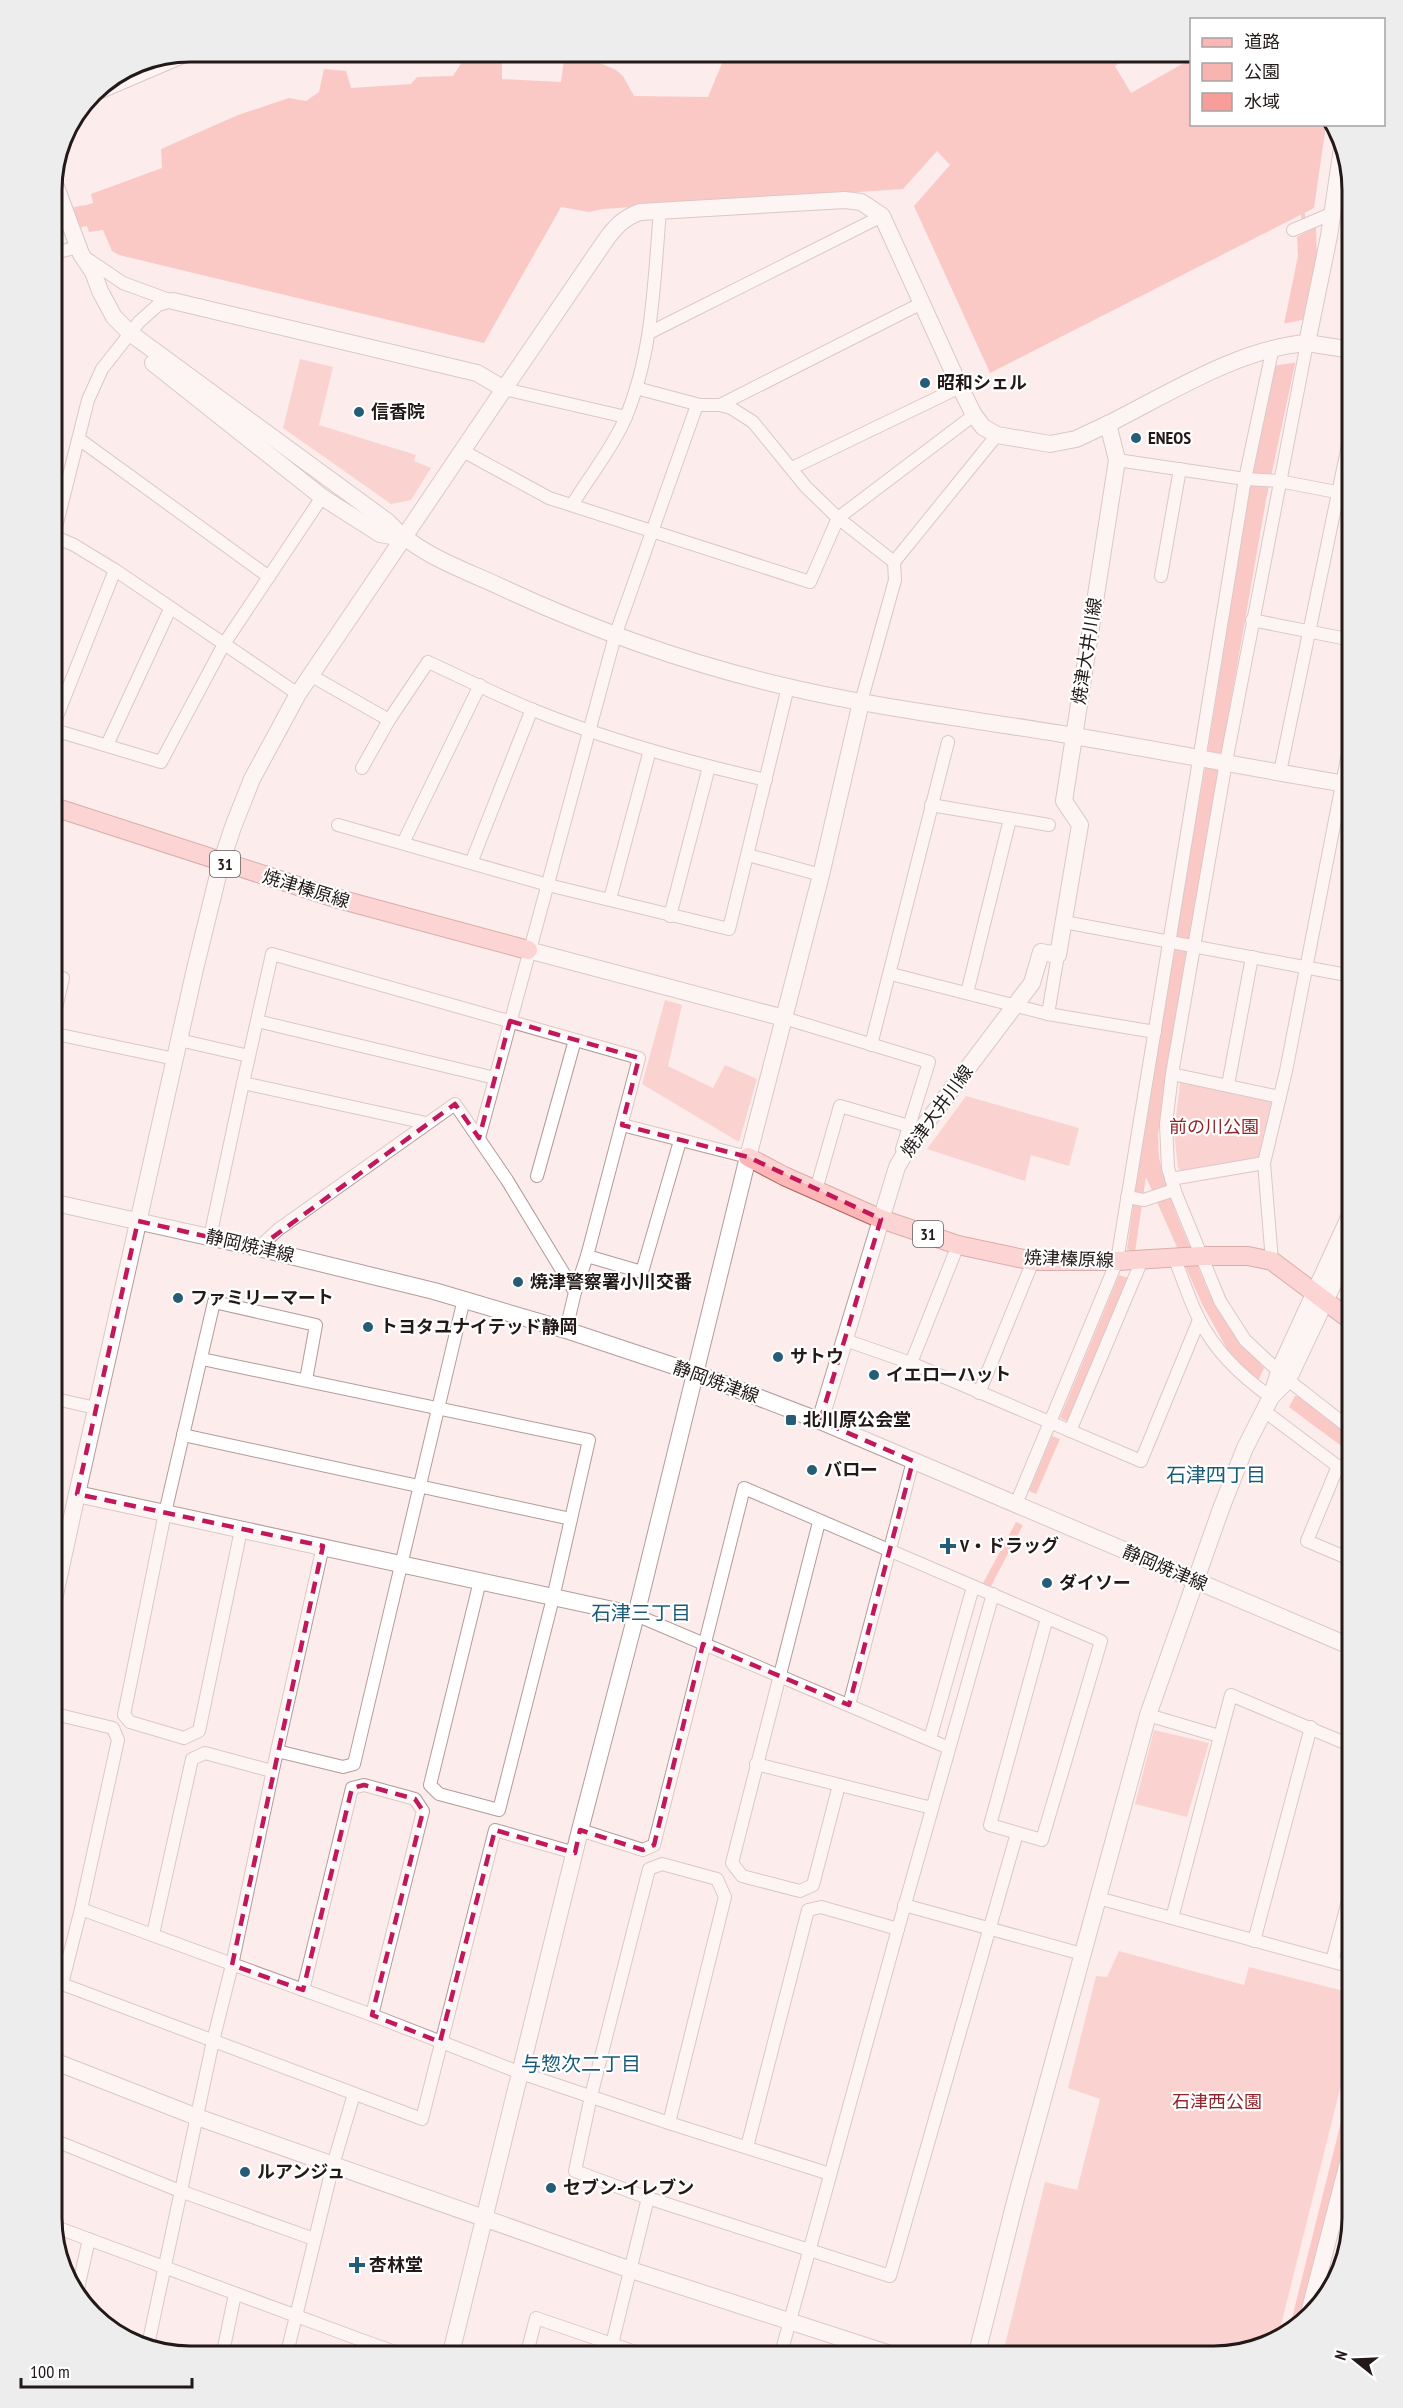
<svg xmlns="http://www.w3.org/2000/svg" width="1403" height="2408" viewBox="0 0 1403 2408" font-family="'PT Sans Narrow','Noto Sans JP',sans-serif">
  <rect width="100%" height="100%" fill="#fceceb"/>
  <g fill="#f8b4b1">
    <path d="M 300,359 L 333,367 L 319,425 L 416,455 L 414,461 L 431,468 L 411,500 L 391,504 L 283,428 Z"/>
    <path d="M 665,1000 L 682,1005 L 668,1066 L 713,1088 L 725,1065 L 757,1079 L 739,1142 L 642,1084 Z"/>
    <path d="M 1185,1082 L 1270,1099 L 1272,1105 L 1259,1160 L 1182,1172 L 1178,1168 L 1174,1133 L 1180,1083 Z"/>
    <path d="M 966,1096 L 1079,1128 L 1069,1166 L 1031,1155 L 1025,1181 L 927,1149 Z"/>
    <path d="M 1154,1730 L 1209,1743 L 1187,1817 L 1135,1804 Z"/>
    <path d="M 1119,1951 L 1244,1985 L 1249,1967 L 1352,1993 L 1352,2041 L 1277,2341 L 1213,2357 L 1002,2357 L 1045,2182 L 1077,2190 L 1100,2099 L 1068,2088 L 1096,1976 L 1107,1977 Z"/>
  </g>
  <g fill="#f89e9a">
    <path d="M 472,51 L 502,51 L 502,79 L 561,82 L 565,51 L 572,51 L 616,70 L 623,76 L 634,96 L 708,97 L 727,51 L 1138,51 L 1115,66 L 1131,93 L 1191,59 L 1192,124 L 1326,125 L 1314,208 L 990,373 L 914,206 L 950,165 L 937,151 L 903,189 L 603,209 L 589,212 L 561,207 L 484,343 L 119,255 L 112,251 L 103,230 L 89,232 L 80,207 L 93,203 L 91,194 L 162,168 L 161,149 L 238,115 L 289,98 L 306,101 L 319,92 L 324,69 L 346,71 L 351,88 L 411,84 L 417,77 L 453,76 L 467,54 Z"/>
    <path d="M 1316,227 L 1317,261 L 1266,500 L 1186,959 L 1158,1134 L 1159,1158 L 1175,1211 L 1209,1293 L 1236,1336 L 1264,1368 L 1259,1379 L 1254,1379 L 1227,1349 L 1202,1304 L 1146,1177 L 1135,1252 L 1127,1249 L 1137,1177 L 1134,1176 L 1202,785 L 1249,494 L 1298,256 L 1297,237 Z"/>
    <path d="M 1119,1275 L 1128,1278 L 1067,1421 L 1060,1418 Z"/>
    <path d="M 1295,1396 L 1300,1397 L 1352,1436 L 1352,1454 L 1289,1407 Z"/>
    <path d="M 1052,1436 L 1060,1439 L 1036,1494 L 1029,1491 Z"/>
    <path d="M 1016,1522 L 1023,1525 L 990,1588 L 983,1583 Z"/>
    <path d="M 1352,2078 L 1352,2116 L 1299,2321 L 1289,2330 Z"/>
  </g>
  <path fill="#fceceb" d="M 1307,319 L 1298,362 L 1273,366 L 1282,324 Z"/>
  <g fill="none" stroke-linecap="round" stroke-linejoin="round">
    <g stroke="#f89e9a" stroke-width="4">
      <path d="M 1303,214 L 1304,224"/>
      <path d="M 51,945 L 60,957 L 58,975"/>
    </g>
    <path stroke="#f89e9a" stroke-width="21" d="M 51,224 L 83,216"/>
    <g stroke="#b39b99" stroke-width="14">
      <g id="street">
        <path d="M 1338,188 L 1352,191"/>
        <path d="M 1293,230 L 1333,213"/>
        <path d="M 51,254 L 78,247"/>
        <path d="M 89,260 L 123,283 L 172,301"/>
        <path d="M 649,333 L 882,216"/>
        <path d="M 1307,343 L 1226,762 L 1172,1074 L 1166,1124 L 1168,1168 L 1176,1194 L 1220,1301 L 1245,1340 L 1288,1380 L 1352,1430"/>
        <path d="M 636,388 L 700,405 L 720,405 L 731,408 L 753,422 L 806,487 L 838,518 L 894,562 L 997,435"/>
        <path d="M 504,389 L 626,417"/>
        <path d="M 720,405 L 922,303"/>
        <path d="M 79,439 L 269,577"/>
        <path d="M 463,451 L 549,498 L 810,582 L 838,518 L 974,415"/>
        <path d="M 1117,460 L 1245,479 L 1279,481 L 1352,495"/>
        <path d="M 792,468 L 960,387"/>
        <path d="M 572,505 C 589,477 612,449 625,419 C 653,354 654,280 660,211"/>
        <path d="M 51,535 L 74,545 L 115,570 L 298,694"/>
        <path d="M 51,547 L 88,400 L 102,369 L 139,322 L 158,305 L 173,301"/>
        <path d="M 1161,576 L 1180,469"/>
        <path d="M 1252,620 L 1352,640"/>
        <path d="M 310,675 L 389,720"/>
        <path d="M 861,702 L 895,580 L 894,562"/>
        <path d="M 51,729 L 161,762 L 224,644 L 322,497"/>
        <path d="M 52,729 L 115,570"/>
        <path d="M 107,745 L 170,609"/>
        <path d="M 362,768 L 389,720 L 428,662 C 463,678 497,695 533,710 C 608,740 687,762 766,780"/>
        <path d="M 1280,772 L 1352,426"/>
        <path d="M 931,805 L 1049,825"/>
        <path d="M 338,825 L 548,885 L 729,929 L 788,687"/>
        <path d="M 403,843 L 480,685"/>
        <path d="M 748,855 L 821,875"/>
        <path d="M 471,863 L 532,709"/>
        <path d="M 610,899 L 650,750"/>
        <path d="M 670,916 L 709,767"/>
        <path d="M 1064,922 L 1352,976"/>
        <path d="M 891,974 L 1048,1014 L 1155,1032"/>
        <path d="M 967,993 L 1010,819"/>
        <path d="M 1048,1014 L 1058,955"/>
        <path d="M 784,1018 L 929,1062 L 902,1149"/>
        <path d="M 257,1021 L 495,1078"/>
        <path d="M 51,1030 L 63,978 L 53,977"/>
        <path d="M 51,1033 L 175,1059"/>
        <path d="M 179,1040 L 249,1056"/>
        <path d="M 871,1045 L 948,742"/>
        <path d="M 1172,1074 L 1280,1097"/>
        <path d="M 243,1083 L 272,954 L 639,1058 L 587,1256 L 575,1292"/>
        <path d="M 1228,1085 L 1252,957"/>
        <path d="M 622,1125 L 748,1157"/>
        <path d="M 479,1138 L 615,636 L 697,405"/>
        <path d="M 537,1176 L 575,1040"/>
        <path d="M 1171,1179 L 1264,1163"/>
        <path d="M 816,1190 L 840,1106 L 909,1126"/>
        <path d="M 1127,1197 L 1144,1200 L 1174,1190"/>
        <path d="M 210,1237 L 243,1083 L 426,1123"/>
        <path d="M 258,1248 L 279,1229 L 455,1104 L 507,1180 L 575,1292 L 566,1330"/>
        <path d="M 587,1256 L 642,1272 L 680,1141"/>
        <path d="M 1174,1258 C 1183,1278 1189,1300 1199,1319 C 1215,1351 1242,1377 1271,1397"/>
        <path d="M 1272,1261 L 1264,1163 L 1286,1071 L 1352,733"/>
        <path d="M 845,1340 L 911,1363 L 1141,1461 L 1199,1320"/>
        <path d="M 202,1359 L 589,1440 L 553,1598 L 499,1810 L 439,1794 L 430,1785 L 480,1581"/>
        <path d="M 911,1363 L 958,1245"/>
        <path d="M 979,1393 L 1033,1261"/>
        <path d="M 51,1398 L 96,1408"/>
        <path d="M 1263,1410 L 1352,1477"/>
        <path d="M 1070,1431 L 1142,1260"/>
        <path d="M 183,1435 L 571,1519"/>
        <path d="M 1338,1466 L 1307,1541 L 1352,1560"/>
        <path d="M 1016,1504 L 1117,1261 L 1245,479 L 1273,347"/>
        <path d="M 819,1522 L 732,1863 L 742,1876 L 800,1891 L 813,1885 L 839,1785"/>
        <path d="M 241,1530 L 199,1731 L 184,1738 L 130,1722 L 124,1715 L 165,1513 L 214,1302 L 316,1325 L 306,1380"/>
        <path d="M 636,1615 L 949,1748"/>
        <path d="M 849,1705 L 913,1461"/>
        <path d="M 51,1713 L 113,1728 L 118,1740 L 81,1909 L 62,1984 L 422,2119 L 495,1830 L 575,1853"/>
        <path d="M 1148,1715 L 1219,1736"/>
        <path d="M 930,1739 L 973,1587"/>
        <path d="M 277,1751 L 343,1767 L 354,1764 L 464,1299"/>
        <path d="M 756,1764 L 932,1808"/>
        <path d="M 580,1830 L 643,1850 L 654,1845 L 744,1488 L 1101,1641 L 1042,1840 L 990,1825 L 1047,1618"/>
        <path d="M 1098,1898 L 1352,1967"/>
        <path d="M 904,1905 L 1082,1954"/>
        <path d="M 81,1909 L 372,2015 L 521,2073 L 669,2123 L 830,2174"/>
        <path d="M 1172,1918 L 1231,1695 L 1352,1746"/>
        <path d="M 153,1934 L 192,1759 L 205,1753 L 272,1771"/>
        <path d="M 1254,1941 L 1311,1727"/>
        <path d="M 1332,1961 L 1352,1886"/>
        <path d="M 303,1990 L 352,1788 L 364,1785 L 415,1799 L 423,1811 L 372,2015"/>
        <path d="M 669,2123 L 725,1897 L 717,1879 L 662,1864 L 649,1869 L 591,2096 L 575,2171 L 648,2198 L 890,2276 L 1017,1833"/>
        <path d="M 51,2139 L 180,2191 L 314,2239"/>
        <path d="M 747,2147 L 808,1910 L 821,1907 L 898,1929"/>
        <path d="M 53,2226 L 364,2341 L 361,2357"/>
        <path d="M 77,2293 L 89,2239"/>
        <path d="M 364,2341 L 409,2357"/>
        <path d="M 612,2344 L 648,2198"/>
        <path d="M 148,2345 L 213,2041 L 232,1965 L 277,1751 L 323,1546"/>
        <path d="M 222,2357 L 235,2294"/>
        <path d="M 286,2357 L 333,2165 L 354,2094"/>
        <path d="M 526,2357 L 536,2318 L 650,2357"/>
        <path d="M 780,2357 L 898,1929 L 993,1594"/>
      </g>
    </g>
    <g stroke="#b39b99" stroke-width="18">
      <g id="secondary">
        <path d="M 89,95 L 192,51"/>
        <path d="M 52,176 L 81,254 L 93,272 L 100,291 L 114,317 L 130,333 L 388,522 C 417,554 462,569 501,587 C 593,630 689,664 788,687 C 878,708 971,719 1062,734 C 1159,750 1255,769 1352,785"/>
        <path d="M 173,301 L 477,373 L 504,389 L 605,241 C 615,227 623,218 640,212 L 845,200 L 861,202 L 882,216 L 960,387 L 974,415 L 983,427 L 997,435 L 1050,444 L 1076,439 L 1108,424"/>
        <path d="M 1307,343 L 1352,350"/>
        <path d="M 153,363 L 322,497 L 380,534 L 403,538"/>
        <path d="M 528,950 L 784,1018"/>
        <path d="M 51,1202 L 258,1248 L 434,1291 L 566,1330 L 695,1373 L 820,1421 L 1352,1647"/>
        <path d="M 1272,1396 L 1288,1380 L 1352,1244"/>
        <path d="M 820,1421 L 897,1167 L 911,1143 L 1032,983 L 1041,952 L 1058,955 L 1080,825 L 1064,801 L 1117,460 L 1108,424 C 1168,394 1240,348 1307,343 L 1329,236 L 1342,148"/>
        <path d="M 77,1494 L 195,969 L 221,863 L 233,827 L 252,779 L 298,694 L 504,389"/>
        <path d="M 51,1613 L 77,1494 L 636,1615"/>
        <path d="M 51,2060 L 197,2117 L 631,2270 L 900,2357"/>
        <path d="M 1309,2313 L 1352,2147"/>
        <path d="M 450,2357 L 580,1830 L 636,1615 L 748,1157 L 821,875 L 861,702"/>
        <path d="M 976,2357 L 1016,2198 L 1148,1715 L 1222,1506 L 1245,1448 L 1271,1397 L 1281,1366 L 1352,1211"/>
      </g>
    </g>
    <g stroke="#af605e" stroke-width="20">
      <g id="primary">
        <path d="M 51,806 L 335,898 L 528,950"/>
        <path d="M 748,1157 L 784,1176 L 881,1219 L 958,1245 L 1033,1261 L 1117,1261 L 1201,1256 L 1248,1256 L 1272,1261 L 1352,1321"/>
      </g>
    </g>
    <use href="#street" stroke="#fff" stroke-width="12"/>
    <use href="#secondary" stroke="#fff" stroke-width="16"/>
    <use href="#primary" stroke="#fdb6b5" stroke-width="18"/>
  </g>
  <path d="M0 0H1403V2408H0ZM 510,1021 L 639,1058 L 622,1125 L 748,1157 L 881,1219 L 820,1421 L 913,1461 L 849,1705 L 703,1644 L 654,1845 L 643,1850 L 580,1830 L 575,1853 L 495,1830 L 440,2042 L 372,2015 L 423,1811 L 415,1799 L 364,1785 L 352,1788 L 303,1990 L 232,1965 L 323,1546 L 77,1494 L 138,1221 L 258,1248 L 455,1104 L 479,1138 Z" fill="#fceceb" fill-opacity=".55" fill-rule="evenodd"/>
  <path fill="none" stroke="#c2185b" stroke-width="4.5" stroke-dasharray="12 8" stroke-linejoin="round" d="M 510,1021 L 639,1058 L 622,1125 L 748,1157 L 881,1219 L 820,1421 L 913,1461 L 849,1705 L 703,1644 L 654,1845 L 643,1850 L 580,1830 L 575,1853 L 495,1830 L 440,2042 L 372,2015 L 423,1811 L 415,1799 L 364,1785 L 352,1788 L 303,1990 L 232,1965 L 323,1546 L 77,1494 L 138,1221 L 258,1248 L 455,1104 L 479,1138 Z"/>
  <g fill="#255c77" stroke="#fff" stroke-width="2">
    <circle cx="925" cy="383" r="6"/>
    <circle cx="359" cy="412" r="6"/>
    <circle cx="1136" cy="438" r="6"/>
    <circle cx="518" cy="1282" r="6"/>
    <circle cx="178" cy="1298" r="6"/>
    <circle cx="368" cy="1327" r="6"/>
    <circle cx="778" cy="1357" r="6"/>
    <circle cx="874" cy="1375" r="6"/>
    <rect x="785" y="1414" width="12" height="12" rx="3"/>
    <circle cx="812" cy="1470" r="6"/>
    <path d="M945 1537h6v6h6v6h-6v6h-6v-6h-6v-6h6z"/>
    <circle cx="1047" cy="1583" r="6"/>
    <circle cx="245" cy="2172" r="6"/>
    <circle cx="551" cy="2188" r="6"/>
    <path d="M354 2256h6v6h6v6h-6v6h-6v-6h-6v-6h6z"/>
  </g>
  <g text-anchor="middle" stroke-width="4.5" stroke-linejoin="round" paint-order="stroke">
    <g fill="#fff" stroke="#645e5d" stroke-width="1.5">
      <rect x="210" y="851" width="30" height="26" rx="4.5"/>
      <rect x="913" y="1221" width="30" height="26" rx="4.5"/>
    </g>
    <g font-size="16" font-weight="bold" fill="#221918">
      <text x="225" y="870">31</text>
      <text x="928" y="1240">31</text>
    </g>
    <g font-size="18" font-weight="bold" fill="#221918" stroke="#fff" text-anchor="start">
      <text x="937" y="389">昭和シェル</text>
      <text x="371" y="418">信香院</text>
      <text x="1148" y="444">ENEOS</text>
      <text x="530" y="1288">焼津警察署小川交番</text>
      <text x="190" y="1304">ファミリーマート</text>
      <text x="380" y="1333">トヨタユナイテッド静岡</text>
      <text x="790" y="1363">サトウ</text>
      <text x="886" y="1381">イエローハット</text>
      <text x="803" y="1426">北川原公会堂</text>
      <text x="824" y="1476">バロー</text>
      <text x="960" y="1552">V・ドラッグ</text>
      <text x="1059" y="1589">ダイソー</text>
      <text x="257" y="2178">ルアンジュ</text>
      <text x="563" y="2194">セブン-イレブン</text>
      <text x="369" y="2271">杏林堂</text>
    </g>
    <g font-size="18" fill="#221918" stroke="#fff">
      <text transform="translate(1087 651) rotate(-81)" y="6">焼津大井川線</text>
      <text transform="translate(306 889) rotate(17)" y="6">焼津榛原線</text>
      <text transform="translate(937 1111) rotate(-54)" y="6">焼津大井川線</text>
      <text transform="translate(250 1246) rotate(13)" y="6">静岡焼津線</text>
      <text transform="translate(1069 1259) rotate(2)" y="6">焼津榛原線</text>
      <text transform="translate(716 1382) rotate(20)" y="6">静岡焼津線</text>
      <text transform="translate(1165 1568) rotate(23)" y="6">静岡焼津線</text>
    </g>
    <g font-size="18" fill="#8e262b" stroke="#fff">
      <text x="1214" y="1133">前の川公園</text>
      <text x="1217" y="2108">石津西公園</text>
    </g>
    <g font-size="20" fill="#195b78" stroke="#fff">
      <text x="1216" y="1482">石津四丁目</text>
      <text x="641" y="1620">石津三丁目</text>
      <text x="581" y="2071">与惣次二丁目</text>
    </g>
  </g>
  <path d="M0 0H1403V2408H0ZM190 62H1214A128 128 0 0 1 1342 190V2218A128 128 0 0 1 1214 2346H190A128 128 0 0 1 62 2218V190A128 128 0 0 1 190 62Z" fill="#ededed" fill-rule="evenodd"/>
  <path fill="none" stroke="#221918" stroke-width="3" d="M190 62H1214A128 128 0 0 1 1342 190V2218A128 128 0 0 1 1214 2346H190A128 128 0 0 1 62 2218V190A128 128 0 0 1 190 62Z"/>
  <rect x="1190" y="18" width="195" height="108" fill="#ffffff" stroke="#a7a3a3" stroke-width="1.5"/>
  <rect x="1202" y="38" width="30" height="9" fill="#fdb6b5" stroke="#a7a3a3" stroke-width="1.5"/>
  <text x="1244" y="48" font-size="18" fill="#221918">道路</text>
  <rect x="1202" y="63" width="30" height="18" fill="#f8b4b1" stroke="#a7a3a3" stroke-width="1.5"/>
  <text x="1244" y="78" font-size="18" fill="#221918">公園</text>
  <rect x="1202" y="93" width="30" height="18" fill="#f89e9a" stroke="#a7a3a3" stroke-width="1.5"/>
  <text x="1244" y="108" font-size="18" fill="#221918">水域</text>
  <g transform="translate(1355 2360) rotate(288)" stroke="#ffffff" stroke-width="4.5" paint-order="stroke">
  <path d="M0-4.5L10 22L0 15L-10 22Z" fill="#221918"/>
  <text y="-9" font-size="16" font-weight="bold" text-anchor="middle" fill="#221918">N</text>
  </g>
  <path d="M21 2378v9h171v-9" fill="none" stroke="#221918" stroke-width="3"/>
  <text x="30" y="2378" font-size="18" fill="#221918" stroke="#ffffff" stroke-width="4.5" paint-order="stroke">100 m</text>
</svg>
